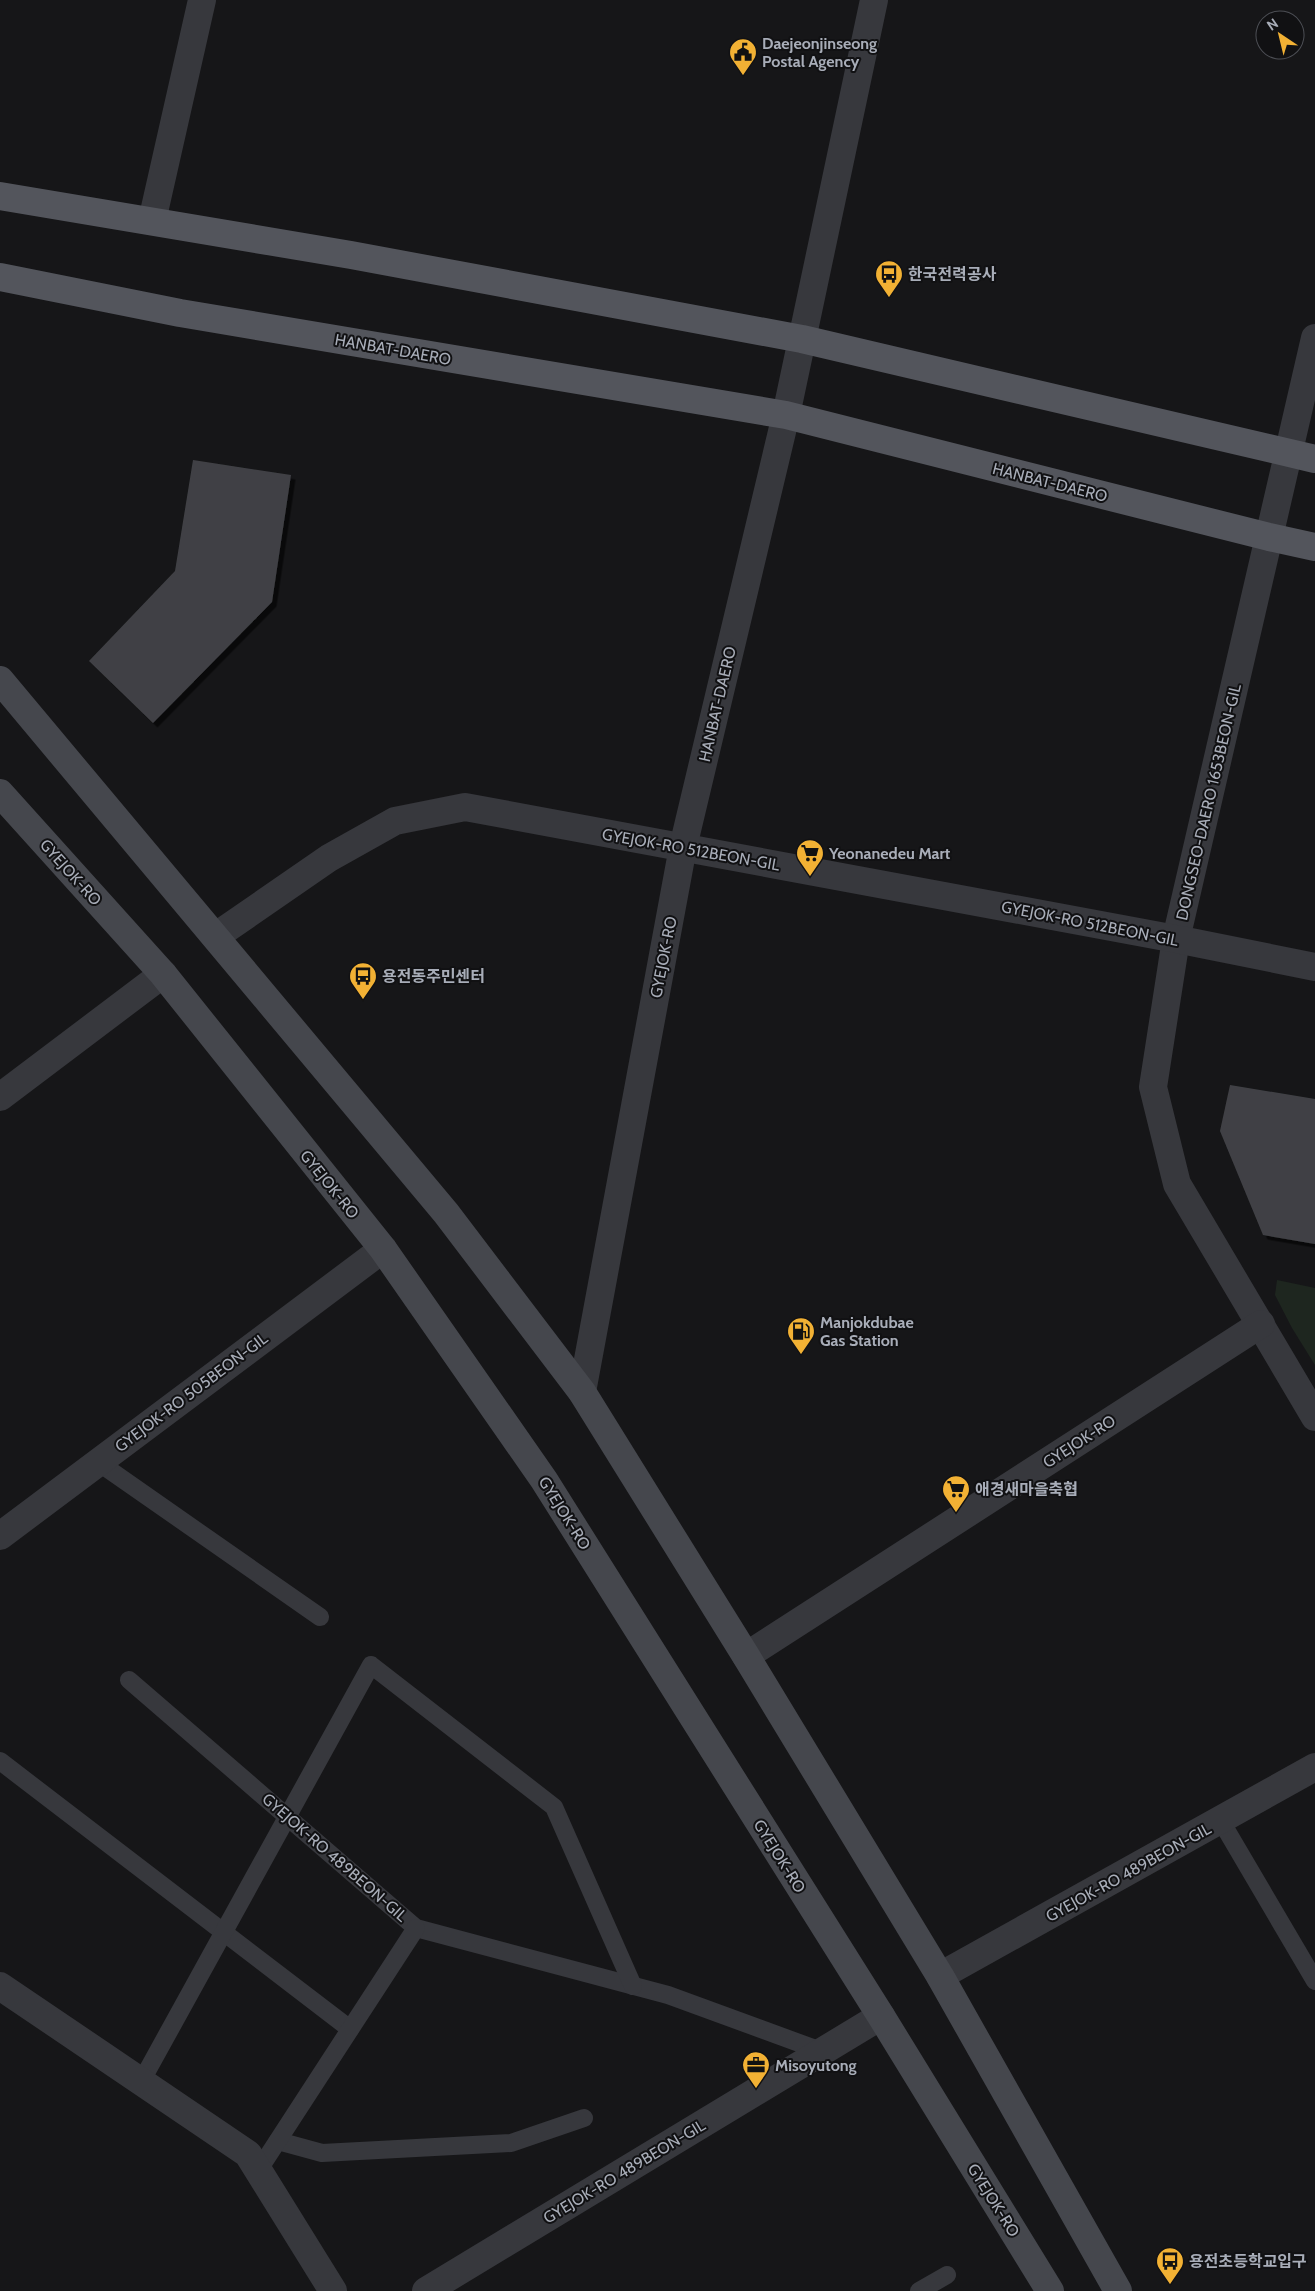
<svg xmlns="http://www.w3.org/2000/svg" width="1315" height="2291" viewBox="0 0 1315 2291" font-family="Cabin,'Noto Sans KR',sans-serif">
  <defs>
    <filter id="shadow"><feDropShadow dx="4.5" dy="4.5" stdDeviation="0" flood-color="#0009"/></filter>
  </defs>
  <rect width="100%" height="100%" fill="#161618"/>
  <path fill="#1e261f" d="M 1277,1280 L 1315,1288 L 1315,1365 L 1292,1328 L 1275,1295 Z"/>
  <g fill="#404145" filter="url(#shadow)">
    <path d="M 193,460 L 291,475 L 272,602 L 153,723 L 89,661 L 175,571 Z"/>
    <path d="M 1230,1085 L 1315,1099 L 1315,1244 L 1263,1235 L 1220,1131 Z"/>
  </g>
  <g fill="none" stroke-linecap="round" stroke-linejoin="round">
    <g stroke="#37383d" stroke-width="18">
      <path d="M 98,1462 L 320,1617"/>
      <path d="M 129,1680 L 416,1928 L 668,1995 L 821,2051"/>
      <path d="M 0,1761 L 350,2029"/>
      <path d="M 1221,1821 L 1315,1981"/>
      <path d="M 141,2082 L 371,1665 L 554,1807 L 633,1986"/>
      <path d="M 278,2141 L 322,2153 L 511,2143 L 584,2118"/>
      <path d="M 258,2171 L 416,1928"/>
      <path d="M 919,2291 L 947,2275"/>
    </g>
    <g stroke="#37383d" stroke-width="28">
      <path d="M 152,221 L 202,0"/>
      <path d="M 1315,338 L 1176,939 L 1153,1087 L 1177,1184 L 1315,1417"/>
      <path d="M 216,936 L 329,858 L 395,821 L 465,807 L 1176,939 L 1315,967"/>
      <path d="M 0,1097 L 163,974"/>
      <path d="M 582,1392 L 683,847 L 786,415 L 874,0"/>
      <path d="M 0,1536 L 383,1249"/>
      <path d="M 746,1656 L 1261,1324"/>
      <path d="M 940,1976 L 1315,1767"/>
      <path d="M 0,1986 L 248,2154 L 333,2291"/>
      <path d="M 426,2291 L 881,2016"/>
    </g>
    <g stroke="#45474d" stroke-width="28">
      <path d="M 0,680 L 446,1213 L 582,1392 L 746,1656 L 940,1976 L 1118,2291"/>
      <path d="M 0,793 L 163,974 L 383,1249 L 544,1480 L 881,2016 L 1050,2291"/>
    </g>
    <g stroke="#53555c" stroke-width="28">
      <path d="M 0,196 L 351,255 L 802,339 L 1315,459"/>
      <path d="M 0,277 L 180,313 L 786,415 L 1269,537 L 1315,547"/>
    </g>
  </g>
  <defs>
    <g id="civic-pin" transform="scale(1.4375)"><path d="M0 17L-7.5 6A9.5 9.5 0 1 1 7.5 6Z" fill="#f2b134" stroke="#111113"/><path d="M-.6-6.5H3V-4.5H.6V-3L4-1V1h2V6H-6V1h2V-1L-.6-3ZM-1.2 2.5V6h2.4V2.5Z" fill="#111"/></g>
    <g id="bus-pin" transform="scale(1.4375)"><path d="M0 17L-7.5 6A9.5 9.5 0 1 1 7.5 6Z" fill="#f2b134" stroke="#111113"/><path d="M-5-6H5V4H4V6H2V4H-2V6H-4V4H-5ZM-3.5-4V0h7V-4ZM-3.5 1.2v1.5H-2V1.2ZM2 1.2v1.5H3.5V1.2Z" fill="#111"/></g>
    <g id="supermarket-pin" transform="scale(1.4375)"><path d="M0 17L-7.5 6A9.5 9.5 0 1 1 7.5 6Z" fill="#f2b134" stroke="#111113"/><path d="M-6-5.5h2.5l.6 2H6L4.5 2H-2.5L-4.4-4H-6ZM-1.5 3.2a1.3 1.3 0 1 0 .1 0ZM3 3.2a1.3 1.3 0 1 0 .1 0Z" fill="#111"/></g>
    <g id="fuel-pin" transform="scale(1.4375)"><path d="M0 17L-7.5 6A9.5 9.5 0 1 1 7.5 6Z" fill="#f2b134" stroke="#111113"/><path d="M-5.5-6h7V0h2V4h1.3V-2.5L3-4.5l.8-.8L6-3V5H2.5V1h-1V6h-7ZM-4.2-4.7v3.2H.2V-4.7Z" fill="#111"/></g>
    <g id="office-pin" transform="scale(1.4375)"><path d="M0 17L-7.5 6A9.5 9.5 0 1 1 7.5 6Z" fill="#f2b134" stroke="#111113"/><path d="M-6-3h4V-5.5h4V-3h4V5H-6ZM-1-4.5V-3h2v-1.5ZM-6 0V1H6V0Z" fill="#111"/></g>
  </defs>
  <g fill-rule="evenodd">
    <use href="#civic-pin" x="743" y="52"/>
    <use href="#bus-pin" x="889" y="274"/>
    <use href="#supermarket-pin" x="810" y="853"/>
    <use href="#bus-pin" x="363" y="976"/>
    <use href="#fuel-pin" x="801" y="1331"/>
    <use href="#supermarket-pin" x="956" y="1489"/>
    <use href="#office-pin" x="756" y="2065"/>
    <use href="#bus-pin" x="1170" y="2261"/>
  </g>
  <g text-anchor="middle" stroke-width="4" stroke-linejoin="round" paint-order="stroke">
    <g font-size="16" font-weight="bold" fill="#a8adb8" stroke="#111113" text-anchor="start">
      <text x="762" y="49">Daejeonjinseong<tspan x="762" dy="18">Postal Agency</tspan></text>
      <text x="908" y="280">한국전력공사</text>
      <text x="829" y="859">Yeonanedeu Mart</text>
      <text x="382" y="982">용전동주민센터</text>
      <text x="820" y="1328">Manjokdubae<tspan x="820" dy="18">Gas Station</tspan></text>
      <text x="975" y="1495">애경새마을축협</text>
      <text x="775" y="2071">Misoyutong</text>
      <text x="1189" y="2267">용전초등학교입구</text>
    </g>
    <g font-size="16" fill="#a8adb8" stroke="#111113">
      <text transform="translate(393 349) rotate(10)" y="6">HANBAT-DAERO</text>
      <text transform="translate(1050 482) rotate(14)" y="6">HANBAT-DAERO</text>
      <text transform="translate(717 704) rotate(-77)" y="6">HANBAT-DAERO</text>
      <text transform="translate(1208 802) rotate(-77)" y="6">DONGSEO-DAERO 1653BEON-GIL</text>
      <text transform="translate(691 849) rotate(10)" y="6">GYEJOK-RO 512BEON-GIL</text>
      <text transform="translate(71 872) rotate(48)" y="6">GYEJOK-RO</text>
      <text transform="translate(1090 923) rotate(11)" y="6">GYEJOK-RO 512BEON-GIL</text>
      <text transform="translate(663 957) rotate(-79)" y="6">GYEJOK-RO</text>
      <text transform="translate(330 1184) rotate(51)" y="6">GYEJOK-RO</text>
      <text transform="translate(191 1392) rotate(-37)" y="6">GYEJOK-RO 505BEON-GIL</text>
      <text transform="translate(1079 1441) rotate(-33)" y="6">GYEJOK-RO</text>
      <text transform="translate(565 1513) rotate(58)" y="6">GYEJOK-RO</text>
      <text transform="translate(780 1856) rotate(58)" y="6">GYEJOK-RO</text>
      <text transform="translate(335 1857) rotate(41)" y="6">GYEJOK-RO 489BEON-GIL</text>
      <text transform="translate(1128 1872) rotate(-29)" y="6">GYEJOK-RO 489BEON-GIL</text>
      <text transform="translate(624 2171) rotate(-31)" y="6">GYEJOK-RO 489BEON-GIL</text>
      <text transform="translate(994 2200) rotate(58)" y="6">GYEJOK-RO</text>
    </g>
  </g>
  <g transform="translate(1280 35) rotate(325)"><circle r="24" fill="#111113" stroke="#4d4f55"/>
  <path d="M0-4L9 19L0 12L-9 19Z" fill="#f2b134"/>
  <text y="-8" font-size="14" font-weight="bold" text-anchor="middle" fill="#a8adb8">N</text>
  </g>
</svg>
